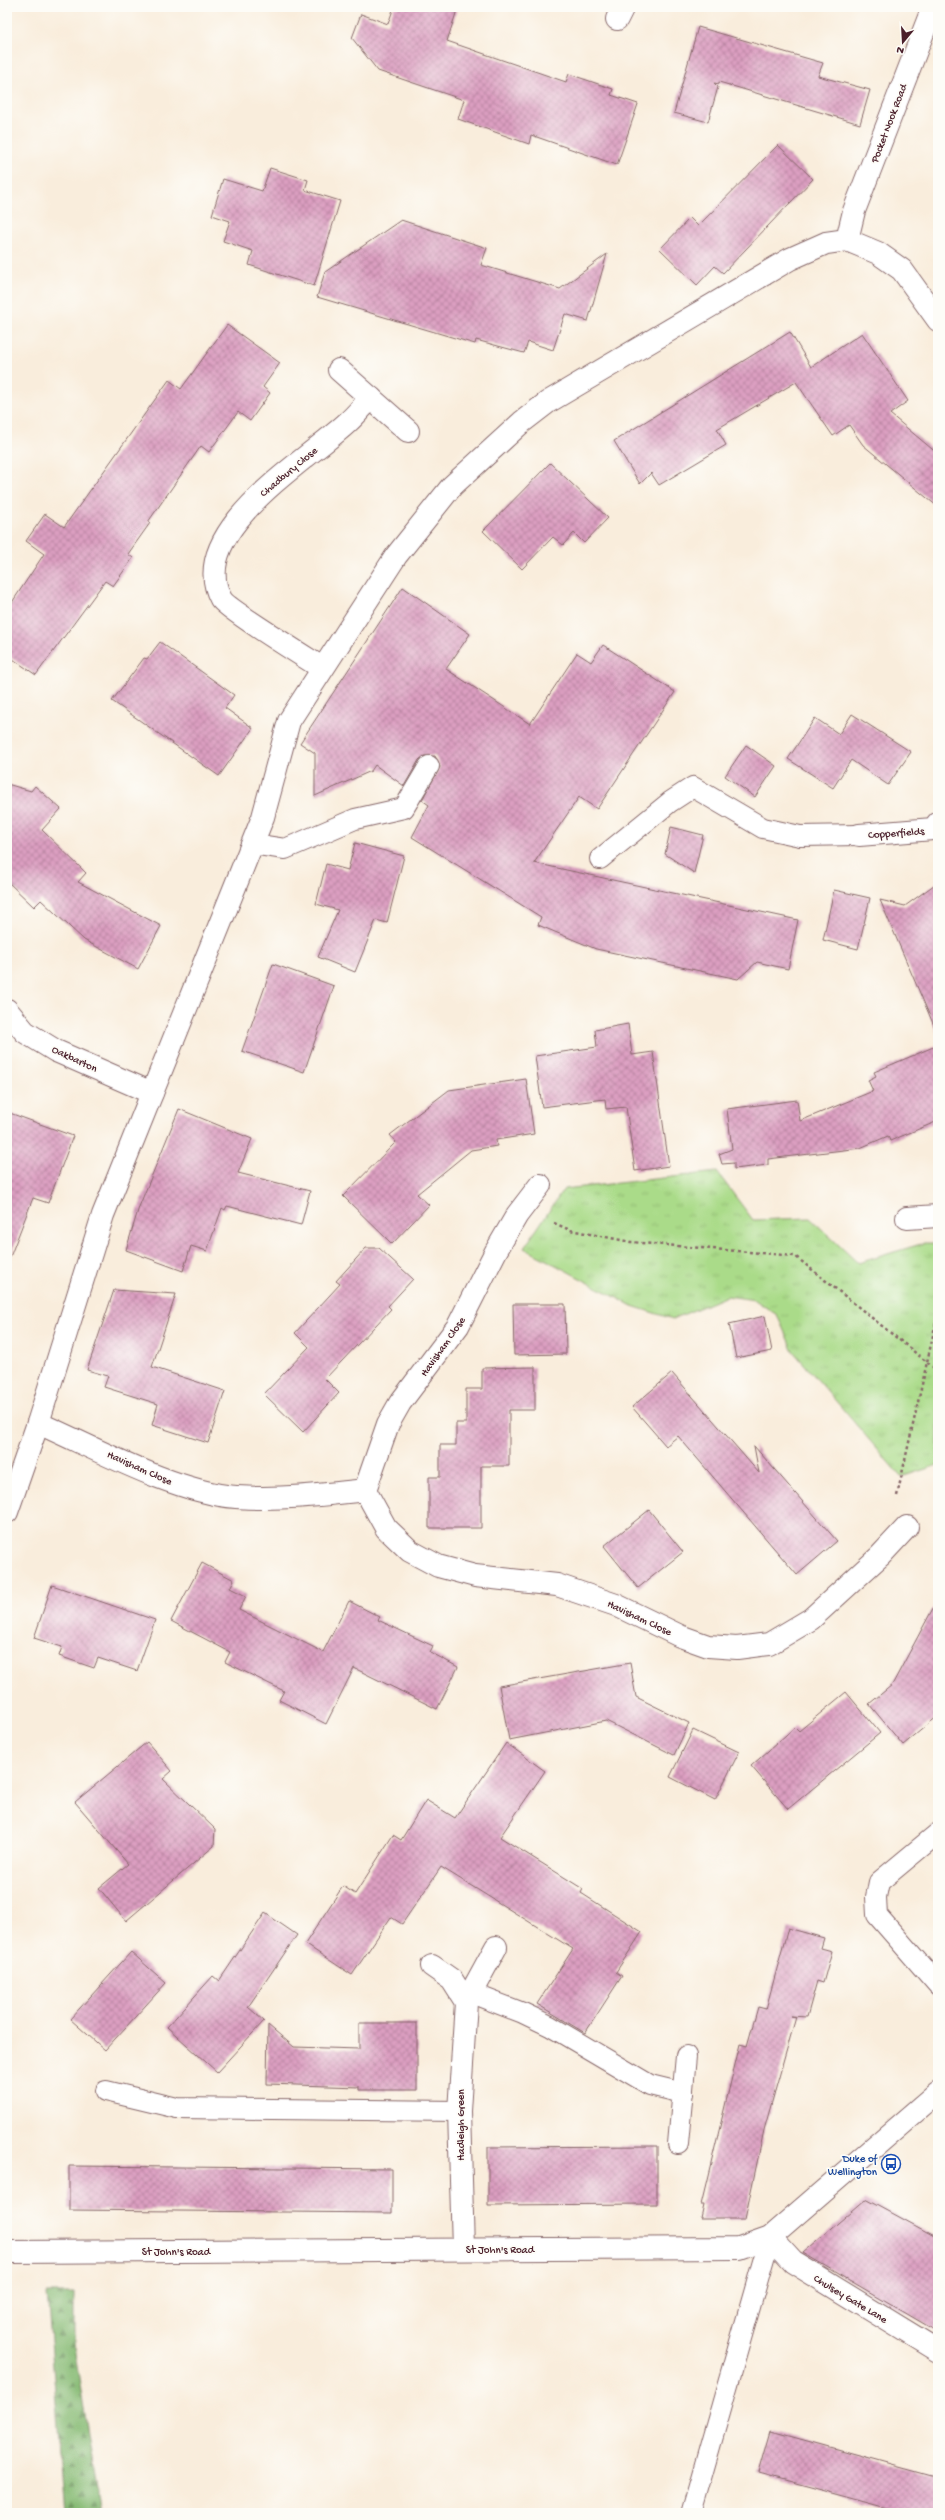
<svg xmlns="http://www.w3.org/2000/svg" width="945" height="2520" viewBox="0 0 945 2520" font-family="'Gochi Hand',sans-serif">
  <defs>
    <pattern id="forest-firs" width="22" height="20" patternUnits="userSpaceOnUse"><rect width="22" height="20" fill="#87bb75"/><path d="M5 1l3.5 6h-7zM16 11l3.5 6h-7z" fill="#709760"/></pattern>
    <pattern id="park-tufts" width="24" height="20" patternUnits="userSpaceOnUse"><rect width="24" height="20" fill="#aadb89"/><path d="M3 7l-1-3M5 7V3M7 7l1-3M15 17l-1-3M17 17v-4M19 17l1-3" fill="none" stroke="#94bc76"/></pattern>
    <pattern id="building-cross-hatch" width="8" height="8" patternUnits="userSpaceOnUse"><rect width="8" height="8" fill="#dc9fc1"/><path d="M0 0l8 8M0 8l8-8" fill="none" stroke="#b4819d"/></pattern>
  </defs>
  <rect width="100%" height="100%" fill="#fdfcf7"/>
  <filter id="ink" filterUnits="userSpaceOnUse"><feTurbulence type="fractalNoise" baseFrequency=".025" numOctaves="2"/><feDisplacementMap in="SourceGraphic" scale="8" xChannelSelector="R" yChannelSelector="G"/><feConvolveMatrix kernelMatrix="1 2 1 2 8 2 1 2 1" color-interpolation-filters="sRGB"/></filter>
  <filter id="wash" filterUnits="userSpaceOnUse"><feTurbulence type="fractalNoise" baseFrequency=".012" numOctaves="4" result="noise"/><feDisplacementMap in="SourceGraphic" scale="16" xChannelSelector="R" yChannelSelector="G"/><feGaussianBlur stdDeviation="0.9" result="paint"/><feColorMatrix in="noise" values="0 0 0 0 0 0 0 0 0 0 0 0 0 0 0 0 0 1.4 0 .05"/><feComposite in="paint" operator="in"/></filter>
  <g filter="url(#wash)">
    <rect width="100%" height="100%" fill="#f9eddc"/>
    <path fill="url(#forest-firs)" stroke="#686d50" d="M 47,2293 L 74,2293 L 74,2347 L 101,2513 L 65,2513 Z"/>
    <path fill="url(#park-tufts)" stroke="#7a7d5a" d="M 717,1172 L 753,1220 L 810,1218 L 858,1263 L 924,1243 L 938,1243 L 938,1465 L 901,1477 L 793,1351 L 777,1315 L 755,1300 L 727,1296 L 673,1319 L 632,1306 L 524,1248 L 564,1189 Z"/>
    <g id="blocks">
      <g fill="url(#building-cross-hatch)">
        <path d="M 394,7 L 458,7 L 447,41 L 566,82 L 569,74 L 613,89 L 611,95 L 638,104 L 617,165 L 531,135 L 529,144 L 458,119 L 464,100 L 378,71 L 352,38 L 361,14 L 388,24 Z"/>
        <path d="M 698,27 L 823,63 L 818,76 L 870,90 L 860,124 L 719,82 L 719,84 L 714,83 L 718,87 L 708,122 L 674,113 Z"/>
        <path d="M 778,145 L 813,179 L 723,273 L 715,266 L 697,285 L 660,249 L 690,218 L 698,226 Z"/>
        <path d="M 270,168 L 308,180 L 305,190 L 340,201 L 314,286 L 249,265 L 253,251 L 223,241 L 230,221 L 212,215 L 223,179 L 262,191 Z"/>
        <path d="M 401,220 L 487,248 L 481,265 L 560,289 L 607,254 L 588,321 L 565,314 L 553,350 L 528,342 L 524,353 L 476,340 L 475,344 L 317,297 L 325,272 Z"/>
        <path d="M 227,325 L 280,363 L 263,387 L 270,393 L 250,421 L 238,412 L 209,452 L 201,446 L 148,522 L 150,523 L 128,554 L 133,558 L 113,586 L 105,581 L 36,675 L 7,655 L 7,610 L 44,554 L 26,541 L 45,514 L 64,527 L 169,380 L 181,389 Z"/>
        <path d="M 790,332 L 811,367 L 862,333 L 908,401 L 890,414 L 938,454 L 938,507 L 863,445 L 849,425 L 833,436 L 796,382 L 717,429 L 726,445 L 659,485 L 651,473 L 640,484 L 614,441 Z"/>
        <path d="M 550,463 L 608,518 L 584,543 L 574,533 L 563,545 L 553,537 L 522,569 L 483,531 Z"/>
        <path d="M 403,587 L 470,634 L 446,669 L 530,724 L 577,653 L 591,662 L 603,645 L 675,692 L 597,809 L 579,797 L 534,863 L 798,920 L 788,969 L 757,962 L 738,979 L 596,949 L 538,925 L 541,917 L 412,837 L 429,805 L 422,800 L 440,767 L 435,756 L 424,756 L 419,760 L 404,786 L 375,765 L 371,771 L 315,796 L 315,753 L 300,743 Z"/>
        <path d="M 160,642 L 234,695 L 225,708 L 253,728 L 219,776 L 112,701 L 144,658 L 147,659 Z"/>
        <path d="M 852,714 L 911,752 L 888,785 L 851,760 L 833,788 L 788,759 L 815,718 L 839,734 Z"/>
        <path d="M 746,745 L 776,766 L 755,797 L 725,776 Z"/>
        <path d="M 7,784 L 31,791 L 35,786 L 61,809 L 42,830 L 86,873 L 78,882 L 161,926 L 138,969 L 84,940 L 41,900 L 34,907 L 7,881 Z"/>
        <path d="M 671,827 L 703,835 L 694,873 L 665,854 Z"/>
        <path d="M 355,843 L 404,856 L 387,923 L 376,920 L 355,972 L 318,957 L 338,910 L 316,904 L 326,864 L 348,870 Z"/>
        <path d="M 938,882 L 938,1035 L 880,900 L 905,906 Z"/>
        <path d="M 834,890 L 870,898 L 858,949 L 823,940 Z"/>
        <path d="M 273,964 L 334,986 L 304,1072 L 242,1051 Z"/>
        <path d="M 628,1024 L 632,1055 L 653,1052 L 669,1166 L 635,1171 L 626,1107 L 606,1109 L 605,1099 L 542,1107 L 535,1056 L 597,1047 L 595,1030 Z"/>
        <path d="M 938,1045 L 938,1121 L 890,1141 L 888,1136 L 860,1148 L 768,1159 L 768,1165 L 734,1169 L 734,1163 L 722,1164 L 719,1154 L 732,1149 L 727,1109 L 797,1100 L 800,1121 L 873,1091 L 868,1080 L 876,1076 L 874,1072 Z"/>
        <path d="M 526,1079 L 534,1134 L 496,1140 L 497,1146 L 471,1150 L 417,1194 L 429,1205 L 392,1244 L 343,1196 L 396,1142 L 390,1135 L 449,1090 Z"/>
        <path d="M 179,1109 L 252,1139 L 238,1173 L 310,1191 L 301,1225 L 227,1206 L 225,1210 L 222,1208 L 207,1251 L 191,1246 L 183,1271 L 126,1250 L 139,1207 Z"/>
        <path d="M 7,1112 L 73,1136 L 48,1203 L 33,1198 L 10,1257 L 7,1257 Z"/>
        <path d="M 366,1248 L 379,1248 L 413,1279 L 388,1306 L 391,1309 L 325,1379 L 339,1393 L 303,1432 L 264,1394 L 309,1347 L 295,1333 L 340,1284 L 336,1281 Z"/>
        <path d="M 114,1290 L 176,1294 L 152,1367 L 225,1391 L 208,1443 L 152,1425 L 158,1404 L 104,1387 L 108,1376 L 87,1370 Z"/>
        <path d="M 513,1304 L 565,1304 L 566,1354 L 514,1355 Z"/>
        <path d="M 765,1316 L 772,1351 L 736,1358 L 729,1324 Z"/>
        <path d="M 535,1367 L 535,1410 L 509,1410 L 509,1466 L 481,1466 L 481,1528 L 429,1528 L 429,1477 L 440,1477 L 440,1445 L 456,1445 L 456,1423 L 466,1423 L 466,1389 L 482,1389 L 482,1368 Z"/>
        <path d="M 672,1373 L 759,1473 L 754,1446 L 837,1541 L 797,1575 L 678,1436 L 666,1446 L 632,1407 Z"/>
        <path d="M 649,1510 L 683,1552 L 638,1588 L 604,1546 Z"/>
        <path d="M 202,1563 L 234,1580 L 230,1588 L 246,1596 L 239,1610 L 323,1652 L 349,1601 L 380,1617 L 378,1620 L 433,1646 L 430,1652 L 458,1667 L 437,1709 L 354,1668 L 326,1724 L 279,1700 L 284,1691 L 225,1662 L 230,1652 L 171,1621 Z"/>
        <path d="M 52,1585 L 155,1620 L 137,1671 L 98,1658 L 94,1668 L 59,1656 L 62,1647 L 34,1638 Z"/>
        <path d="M 938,1599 L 938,1716 L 903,1745 L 869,1704 L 892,1685 Z"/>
        <path d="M 630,1663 L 636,1697 L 689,1723 L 674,1755 L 606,1721 L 509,1740 L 499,1686 Z"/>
        <path d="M 846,1692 L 880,1733 L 788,1809 L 751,1766 L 795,1727 L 799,1731 Z"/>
        <path d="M 693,1730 L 739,1752 L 715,1800 L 670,1777 Z"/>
        <path d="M 147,1742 L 172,1771 L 163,1779 L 215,1829 L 214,1846 L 126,1921 L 99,1888 L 128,1864 L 75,1802 Z"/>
        <path d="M 506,1743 L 545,1771 L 500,1837 L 583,1889 L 581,1893 L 642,1932 L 616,1972 L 622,1976 L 585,2033 L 537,2004 L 573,1949 L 441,1867 L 402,1924 L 391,1917 L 352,1975 L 305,1944 L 343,1886 L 355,1894 L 393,1835 L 401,1840 L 426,1800 L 455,1818 Z"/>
        <path d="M 265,1913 L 297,1935 L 248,2007 L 264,2021 L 217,2072 L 167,2027 L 213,1976 L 219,1981 Z"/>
        <path d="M 788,1928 L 824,1938 L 821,1948 L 832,1951 L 823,1983 L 817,1981 L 807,2017 L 791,2016 L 796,2017 L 764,2130 L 745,2219 L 701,2219 L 704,2205 L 701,2205 L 740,2044 L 747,2046 L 758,2007 L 766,2009 Z"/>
        <path d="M 131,1952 L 166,1983 L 105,2050 L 70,2019 Z"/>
        <path d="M 359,2023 L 417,2023 L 417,2090 L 359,2090 L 359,2087 L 267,2084 L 268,2025 L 294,2047 L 359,2049 Z"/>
        <path d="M 657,2146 L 657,2204 L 488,2205 L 488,2147 Z"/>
        <path d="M 69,2166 L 392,2169 L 392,2213 L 69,2210 Z"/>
        <path d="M 866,2199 L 938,2238 L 938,2332 L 803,2253 Z"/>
        <path d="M 771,2431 L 938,2477 L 938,2513 L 906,2513 L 759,2473 Z"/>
      </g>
    </g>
  </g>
  <g filter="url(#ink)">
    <use href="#blocks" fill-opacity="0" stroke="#876769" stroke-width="1"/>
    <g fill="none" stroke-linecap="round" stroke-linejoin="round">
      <g stroke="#876769" stroke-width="22">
        <g id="service">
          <path d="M 252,844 L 285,849 L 355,819 L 404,808 L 429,766"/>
          <path d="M 600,859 L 670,802 L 693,787 L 763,828 L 800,836 L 859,835"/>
          <path d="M 938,1833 L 879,1882 L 876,1897 L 877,1915 L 938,1985"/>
          <path d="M 471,1993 L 523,2013 L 550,2026 L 650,2085 L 683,2093"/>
          <path d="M 106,2091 L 177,2108 L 459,2111"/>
          <path d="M 678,2144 L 686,2056"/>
          <path d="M 691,2513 L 770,2237"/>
        </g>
      </g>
      <g stroke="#876769" stroke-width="24">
        <g id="minor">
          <path d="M 617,19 L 623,7"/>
          <path d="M 847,240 L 854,211 L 933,7"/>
          <path d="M 339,370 L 408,431"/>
          <path d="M 322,668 C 308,659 226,608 221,599 C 185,532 308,460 348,422 C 356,415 363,406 371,398"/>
          <path d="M 859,835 L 933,829 L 938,823"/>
          <path d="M 7,1010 L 25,1032 L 56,1051 L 152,1093"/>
          <path d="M 540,1185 L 517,1215 L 496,1251 L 458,1326 L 400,1403 L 388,1424 L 365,1490 L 386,1528 L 410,1551 L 438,1566 L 475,1576 L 557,1585 L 616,1605 L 680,1636 L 708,1646 L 737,1648 L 769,1644 L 811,1619 L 880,1556 L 907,1527"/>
          <path d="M 907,1218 L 938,1216"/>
          <path d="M 38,1423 C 95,1448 174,1492 236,1497 C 279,1500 322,1495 365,1490"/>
          <path d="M 7,1512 L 38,1423 L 103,1215 L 263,817 L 289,721 L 396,556 L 452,486 L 522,422 L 548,402 L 790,259 L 826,243 L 847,240 L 878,253 L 902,270 L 938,320"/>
          <path d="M 432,1966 L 452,1980 L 466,2002"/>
          <path d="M 770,2237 L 793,2262 L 938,2351"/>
          <path d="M 463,2249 L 459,2111 L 466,2002 L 496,1947"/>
        </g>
      </g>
      <g stroke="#876769" stroke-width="24">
        <path id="tertiary" d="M 7,2252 L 739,2248 L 770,2237 L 938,2092"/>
      </g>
      <g stroke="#876769" stroke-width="2.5" stroke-dasharray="3 3" stroke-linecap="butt">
        <path d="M 554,1223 L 570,1230 L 631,1242 L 795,1256 L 938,1371"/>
        <path d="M 897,1496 L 938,1313"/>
      </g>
      <use href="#service" stroke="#fff" stroke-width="20"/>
      <use href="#minor" stroke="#fff" stroke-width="22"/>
      <use href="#tertiary" stroke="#fff" stroke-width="22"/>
    </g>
  </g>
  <defs>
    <g id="bus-ring" transform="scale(1)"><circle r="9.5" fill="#fdfcf7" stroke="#1a4fb4" stroke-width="1.5"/><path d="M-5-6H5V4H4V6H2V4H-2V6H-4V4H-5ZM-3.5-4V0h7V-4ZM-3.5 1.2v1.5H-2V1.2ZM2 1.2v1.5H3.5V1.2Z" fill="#1a4fb4"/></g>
  </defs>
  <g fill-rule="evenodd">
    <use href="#bus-ring" x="891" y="2164"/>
  </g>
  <g text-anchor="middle" stroke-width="3.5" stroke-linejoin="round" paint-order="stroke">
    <g font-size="11" fill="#4a1f2b" stroke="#fdfcf7">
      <text transform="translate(888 123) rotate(-69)" y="4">Pocket Nook Road</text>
      <text transform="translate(288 471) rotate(-40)" y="4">Chadbury Close</text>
      <text transform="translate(896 832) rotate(-4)" y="4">Copperfields</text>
      <text transform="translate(75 1058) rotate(25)" y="4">Oakbarton</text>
      <text transform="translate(442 1346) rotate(-55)" y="4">Havisham Close</text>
      <text transform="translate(140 1467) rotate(24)" y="4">Havisham Close</text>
      <text transform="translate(640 1617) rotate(25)" y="4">Havisham Close</text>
      <text transform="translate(460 2125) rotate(-90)" y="4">Hadleigh Green</text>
      <text x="500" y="2253">St John's Road</text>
      <text x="176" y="2255">St John's Road</text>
      <text transform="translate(851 2298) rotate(31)" y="4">Chulsey Gate Lane</text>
    </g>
    <g font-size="11" fill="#164399" stroke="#fdfcf7" text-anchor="end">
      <text x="877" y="2162">Duke of<tspan x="877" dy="13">Wellington</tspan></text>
    </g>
  </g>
  <rect width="945" height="2520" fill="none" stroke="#fdfcf7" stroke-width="24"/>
  <g transform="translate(903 42) rotate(198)" stroke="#fdfcf7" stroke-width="3" paint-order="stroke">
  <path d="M0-3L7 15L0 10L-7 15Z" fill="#4a1f2b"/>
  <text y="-6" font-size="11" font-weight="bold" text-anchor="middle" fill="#4a1f2b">N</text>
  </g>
</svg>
